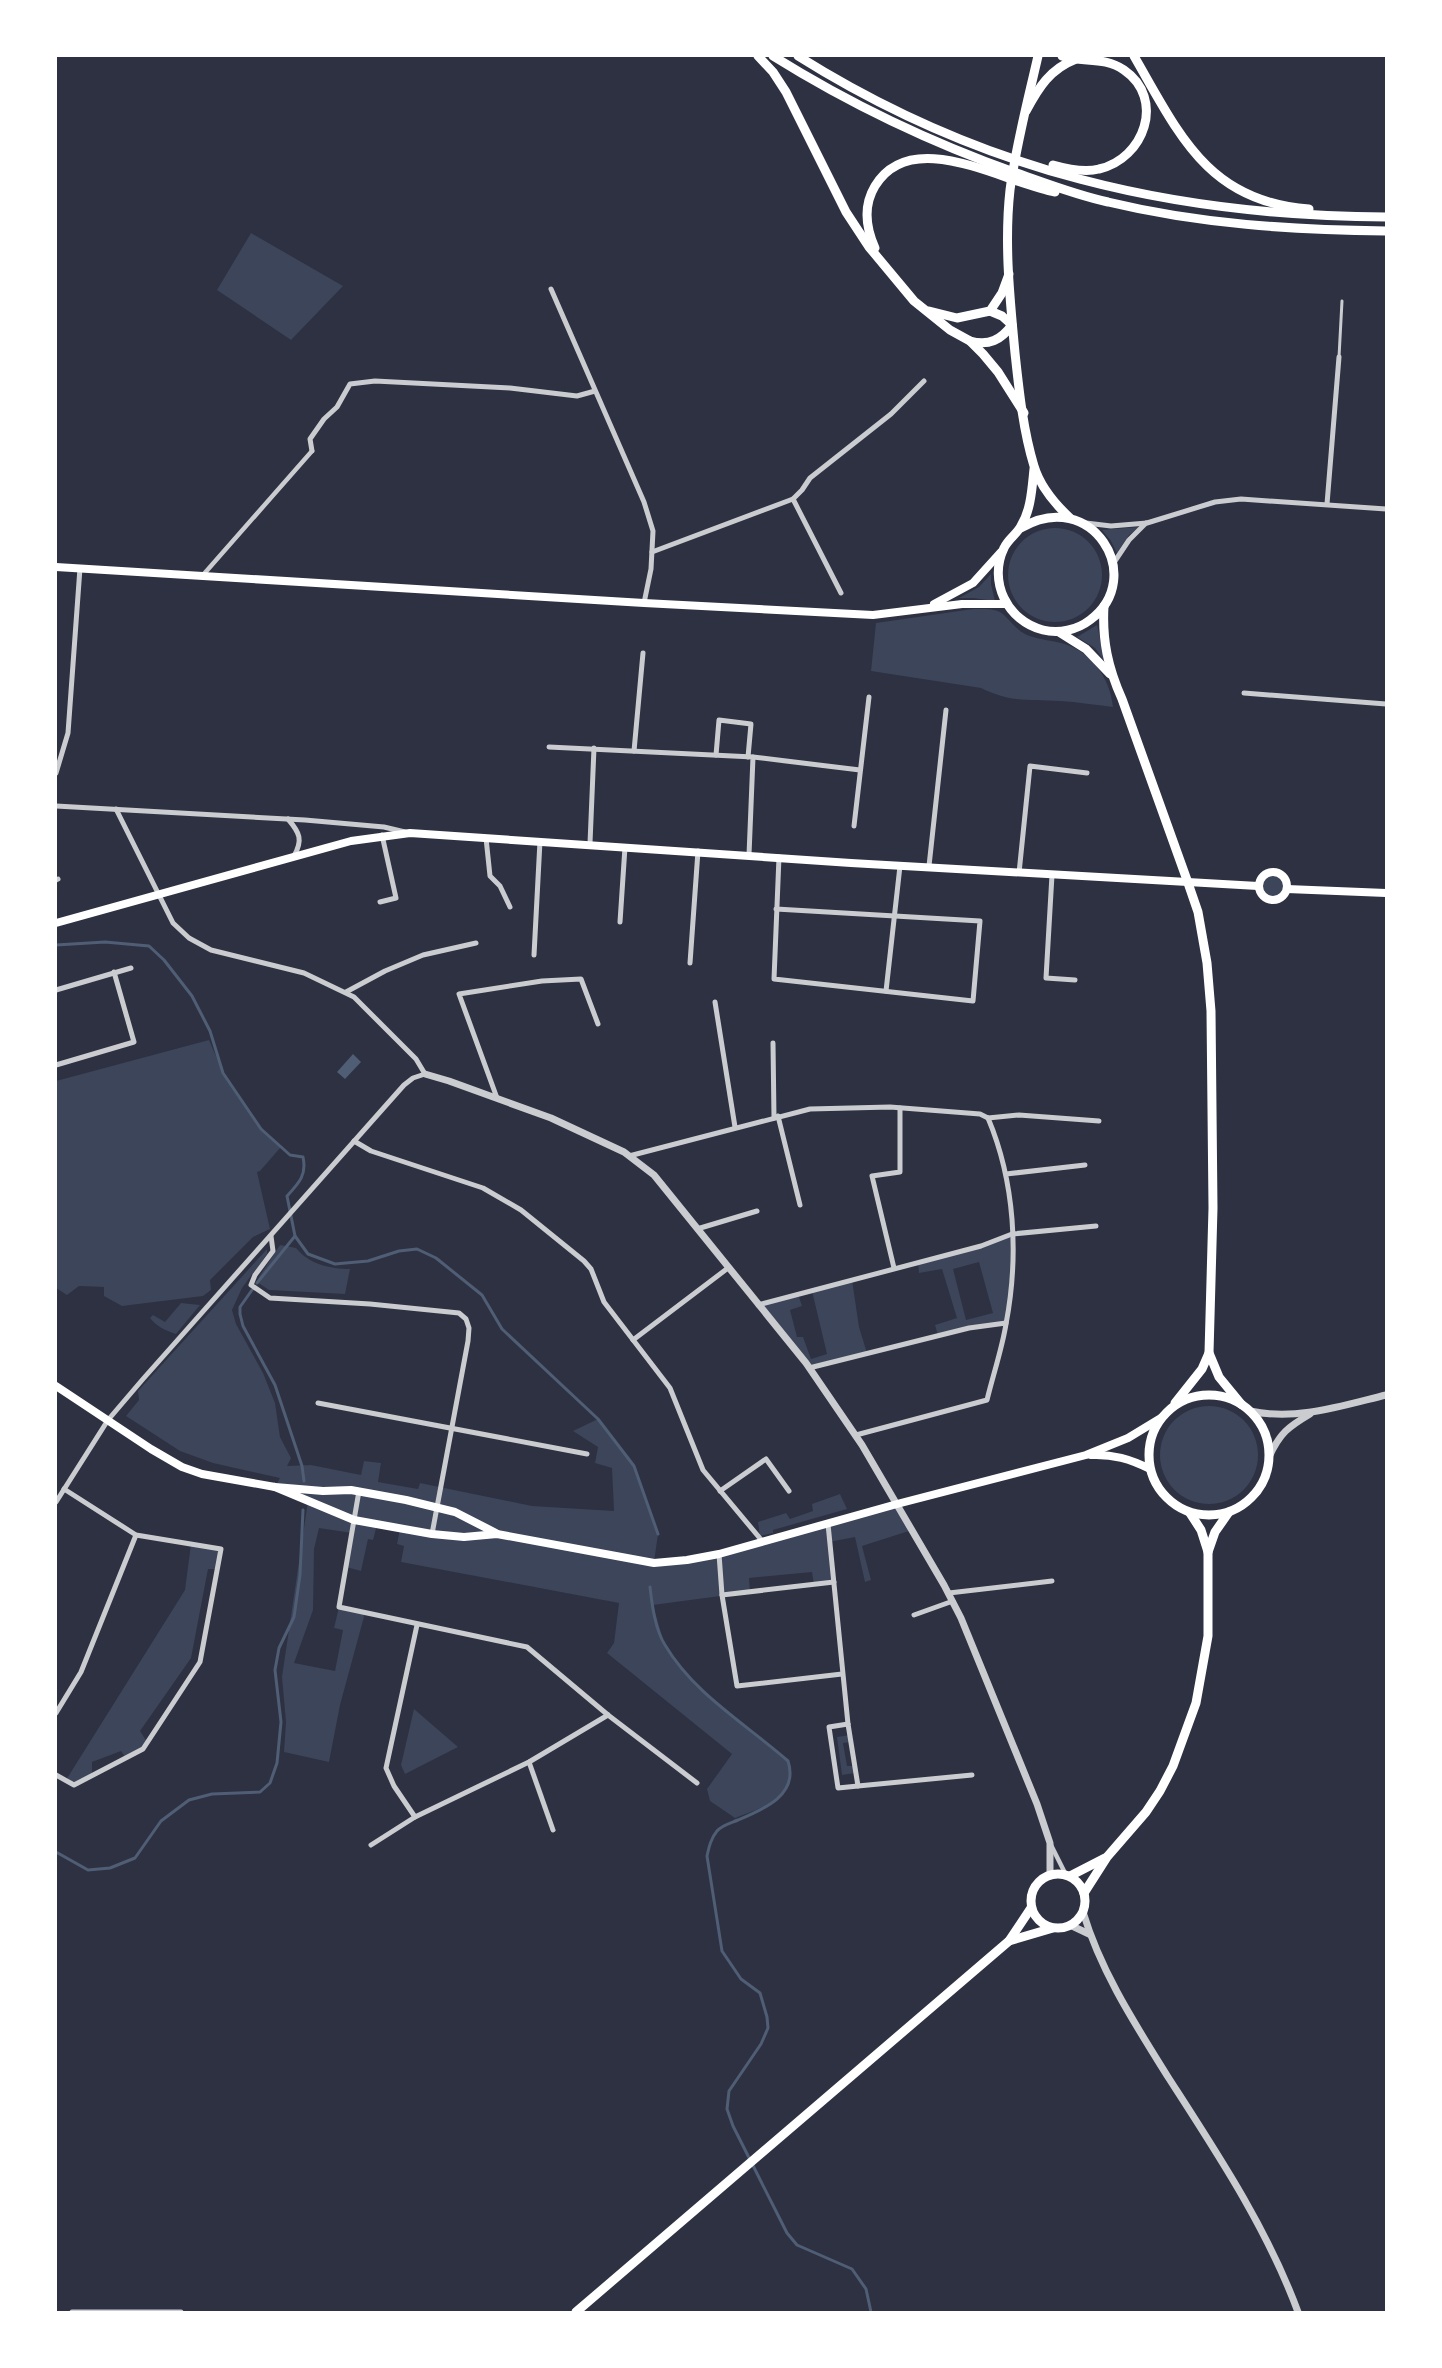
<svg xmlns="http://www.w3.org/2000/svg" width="1442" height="2368" viewBox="0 0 1442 2368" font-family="Overpass,sans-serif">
  <rect width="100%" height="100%" fill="#2d3142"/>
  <g fill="#3c4559" fill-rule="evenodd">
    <path d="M 251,233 L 343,286 L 291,340 L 217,290 Z"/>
    <path d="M 1139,527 L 1129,535 L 1117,553 L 1111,541 L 1102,530 Z"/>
    <circle cx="1055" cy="575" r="47"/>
    <path d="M 991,574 L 991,584 L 995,601 L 973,598 L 959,598 L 979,587 Z"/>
    <path d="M 973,609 C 981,609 993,608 1000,612 C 1009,618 1015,629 1025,634 C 1035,639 1049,640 1061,643 C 1090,650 1110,677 1113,707 C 1095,705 1078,702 1060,701 C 1028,699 1011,703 981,688 L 871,671 L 876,623 Z"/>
    <path d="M 1097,625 L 1105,662 L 1095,648 L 1077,637 Z"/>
    <circle cx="1273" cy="887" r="14"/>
    <path d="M 209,1040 C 226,1081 248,1118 281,1147 L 260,1171 L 257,1172 L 270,1229 L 253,1237 L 210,1280 L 211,1290 L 203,1296 L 122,1306 L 104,1296 L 104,1287 L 79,1286 L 67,1295 L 56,1288 L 56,1081 Z"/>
    <path d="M 1012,1234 L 1012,1257 L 1006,1323 L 938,1335 L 935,1325 L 957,1318 L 942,1269 L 919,1273 L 918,1262 L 981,1246 ZM 979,1262 L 993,1313 L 966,1320 L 953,1269 Z"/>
    <path d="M 280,1245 L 296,1248 C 309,1264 330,1269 350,1269 L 345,1294 L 269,1290 L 257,1282 L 259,1277 Z"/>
    <path d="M 267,1249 L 267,1254 L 242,1288 L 232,1310 L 236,1324 L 263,1373 L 275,1403 L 280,1437 L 291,1458 L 287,1466 L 311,1465 L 361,1475 L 364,1461 L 381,1463 L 378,1482 L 418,1489 L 420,1483 L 532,1506 L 614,1511 L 612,1468 L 595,1463 L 598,1447 L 573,1431 L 598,1419 L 634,1466 L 658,1534 L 654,1562 L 687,1560 L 897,1504 L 912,1530 L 862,1546 L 871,1580 L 865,1582 L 855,1537 L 829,1542 L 834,1582 L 814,1585 L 812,1572 L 749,1578 L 750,1592 L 653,1605 L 664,1643 L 690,1679 L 788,1761 C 800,1798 762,1807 735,1818 L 710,1801 L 707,1789 L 732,1754 L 607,1653 L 614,1643 L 619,1603 L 401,1562 L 404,1546 L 397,1544 L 400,1529 L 377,1525 L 373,1540 L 368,1539 L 361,1571 L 346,1567 L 352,1533 L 319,1528 L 314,1549 L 313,1610 L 294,1663 L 335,1671 L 343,1630 L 334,1628 L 339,1607 L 365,1613 L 340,1705 L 329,1762 L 284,1752 L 286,1722 L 282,1677 L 308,1501 L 275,1487 L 280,1478 L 213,1463 L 180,1451 L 126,1416 L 139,1400 L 138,1391 Z"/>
    <path d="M 852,1280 L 859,1327 L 867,1353 L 809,1368 L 758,1305 L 798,1294 L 802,1306 L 790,1310 L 797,1337 L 803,1337 L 811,1359 L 827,1354 L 812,1291 Z"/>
    <path d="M 181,1303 L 200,1305 L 176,1334 C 166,1331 156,1326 150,1318 L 153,1315 L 165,1322 Z"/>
    <circle cx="1209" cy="1455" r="49"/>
    <path d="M 840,1494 L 847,1509 L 773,1530 L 773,1533 L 760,1536 L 758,1522 L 786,1513 L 790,1519 L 813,1511 L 812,1504 Z"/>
    <path d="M 191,1544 L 221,1549 L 218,1569 L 208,1569 L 191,1658 L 140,1731 L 147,1742 L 143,1749 L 126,1758 L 121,1751 L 92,1762 L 92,1776 L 74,1785 L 66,1780 L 185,1590 Z"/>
    <path d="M 414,1709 L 458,1747 L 405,1774 L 401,1765 Z"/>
    <path d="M 850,1735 L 851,1742 L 843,1743 L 847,1766 L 854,1766 L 855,1773 L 842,1775 L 837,1737 Z"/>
  </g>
  <path fill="#4f5d75" d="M 353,1054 L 361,1062 L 345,1079 L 337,1072 Z"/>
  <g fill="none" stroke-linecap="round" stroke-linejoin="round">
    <g stroke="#4f5d75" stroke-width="3">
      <path d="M 56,945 L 105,942 L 149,946 L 164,960 L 192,996 L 210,1031 L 223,1073 L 261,1129 L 290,1155 L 303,1157 C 307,1175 299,1183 287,1196 L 295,1236 L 308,1254 L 335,1264 L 368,1261 L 399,1251 L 417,1249 L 436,1258 L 482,1295 L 502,1329 L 598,1419 L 634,1466 L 658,1534"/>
      <path d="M 257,1283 L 295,1236"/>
      <path d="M 252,1290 L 240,1307 L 240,1314 L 243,1326 L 275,1385 L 302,1466 L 304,1481"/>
      <path d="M 650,1587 C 652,1605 655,1629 665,1645 C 694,1694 746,1724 788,1761 C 799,1795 764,1809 738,1820 C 731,1823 722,1825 717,1831 C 711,1838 709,1847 707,1856 L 722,1951 L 741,1979 L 760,1993 L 767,2017 L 768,2028 L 761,2044 L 729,2091 L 727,2109 L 733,2126 L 787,2233 L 797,2245 L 852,2269 L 866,2289 L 871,2312"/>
      <path d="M 56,1852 L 88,1870 L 110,1868 L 135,1858 L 161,1821 L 189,1800 L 212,1794 L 260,1792 L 270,1783 L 277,1763 L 281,1722 L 275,1670 L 279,1648 L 294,1617 L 300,1575 L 303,1510"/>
    </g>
    <path stroke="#caccd0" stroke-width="3" d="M 1339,357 L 1342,301"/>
    <g stroke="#caccd0" stroke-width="4.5">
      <path d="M 203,575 L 312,451"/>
      <path d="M 1051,1845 L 1066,1875"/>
    </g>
    <g stroke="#caccd0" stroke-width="5">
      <path d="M 551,289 L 644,502 L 653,531 L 651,569 L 644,603"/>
      <path d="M 312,451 L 310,439 L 324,419 L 337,407 L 350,384 L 375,381 L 510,388 L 577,396 L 595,391"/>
      <path d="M 793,499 L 841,593"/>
      <path d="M 1327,504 L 1339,357"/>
      <path d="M 1086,523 L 1111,526 L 1147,523 L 1215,502 L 1241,499 L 1386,509"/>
      <path d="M 652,552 L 793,499 L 802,490 L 810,478 L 891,414 L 924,381"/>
      <path d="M 1113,564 L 1129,540 L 1146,523"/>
      <path d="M 1244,693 L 1386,704"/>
      <path d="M 549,747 L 753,757 L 749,855"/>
      <path d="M 634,751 L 643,653"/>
      <path d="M 716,755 L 719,720 L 751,724 L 748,757"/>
      <path d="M 753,757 L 860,770"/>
      <path d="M 56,773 L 68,733 L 80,568"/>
      <path d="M 56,806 L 305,820 L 384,827 L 405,832"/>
      <path d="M 288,819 C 300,833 303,840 294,856"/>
      <path d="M 854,826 L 869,697"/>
      <path d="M 486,838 L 490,876 L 500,886 L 510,907"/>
      <path d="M 590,843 L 594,748"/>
      <path d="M 929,866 L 946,710"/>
      <path d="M 1019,873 L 1030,766 L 1087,773"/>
      <path d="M 1052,875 L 1046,978 L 1075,980"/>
      <path d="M 56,880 L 58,879"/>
      <path d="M 380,902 L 396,898 L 382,835"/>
      <path d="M 776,909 L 980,921 L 973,1001 L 774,979 L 779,857"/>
      <path d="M 620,922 L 625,847"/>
      <path d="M 534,955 L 540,841"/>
      <path d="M 690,963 L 698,851"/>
      <path d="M 56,990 L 131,968"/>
      <path d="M 886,991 L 900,866"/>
      <path d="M 346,992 L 385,971 L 423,955 L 476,943"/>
      <path d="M 715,1002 L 735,1127"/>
      <path d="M 773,1043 L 774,1118"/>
      <path d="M 56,1065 L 134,1042 L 114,972"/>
      <path d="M 497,1098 L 459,994 L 542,981 L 581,979 L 598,1024"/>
      <path d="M 778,1116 L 800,1205"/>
      <path d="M 988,1118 L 1019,1115 L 1099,1121"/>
      <path d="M 354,1141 L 371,1151 L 483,1188 L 521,1210 L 584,1261 L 591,1269 L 604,1302 L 670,1388 L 703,1470 L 763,1542"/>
      <path d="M 629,1156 L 810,1109 L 890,1107 L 980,1114 L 988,1118"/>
      <path d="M 1006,1174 L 1085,1165"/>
      <path d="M 697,1229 L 757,1211"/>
      <path d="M 271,1236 L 273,1251 L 255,1275 L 251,1285 L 270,1298 L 370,1304 L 459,1313 L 466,1319 L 469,1328 L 468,1341 L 432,1534"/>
      <path d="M 894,1268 L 872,1176 L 900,1172 L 900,1108"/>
      <path d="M 758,1305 L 981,1246 L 1012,1234 L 1096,1226"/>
      <path d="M 633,1340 L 728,1268"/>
      <path d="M 809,1368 L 969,1328 L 1006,1323"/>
      <path d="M 318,1403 L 587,1454"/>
      <path d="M 856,1435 L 987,1400 C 993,1375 1002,1349 1006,1324 C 1019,1256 1015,1182 988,1118"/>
      <path d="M 359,1491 L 339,1607 L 527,1647 L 608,1715 L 697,1783"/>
      <path d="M 720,1491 L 766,1459 L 789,1491"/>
      <path d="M 56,1502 L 108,1420 L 143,1379 L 404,1085 L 413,1078 L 425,1074 L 416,1059 L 354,997 L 304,973 L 211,950 L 189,938 L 173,923 L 116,809"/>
      <path d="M 828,1524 L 848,1724 L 858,1786 L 972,1775"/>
      <path d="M 719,1554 L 722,1595 L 737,1686 L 842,1674"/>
      <path d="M 949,1593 L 1052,1581"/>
      <path d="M 722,1595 L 834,1582"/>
      <path d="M 914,1615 L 953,1601"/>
      <path d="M 417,1625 L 386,1768 L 394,1786 L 415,1817 L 529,1762 L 608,1715"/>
      <path d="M 56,1713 L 81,1672 L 136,1535"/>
      <path d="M 848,1724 L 829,1727 L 838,1788 L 858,1786"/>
      <path d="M 529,1762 L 553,1830"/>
      <path d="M 56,1775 L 74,1785 L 143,1749 L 200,1662 L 221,1549 L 136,1535 L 64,1489"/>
      <path d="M 371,1845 L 415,1817"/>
      <path d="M 72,2312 L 181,2312"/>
    </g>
    <g stroke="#caccd0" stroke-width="7">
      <path d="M 425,1074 L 449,1081 L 551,1118 L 624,1152 L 654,1175 L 806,1363 L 862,1445 L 944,1585 L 961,1618 L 1037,1804 L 1050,1843 L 1050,1874"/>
      <path d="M 1250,1411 C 1296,1421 1341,1406 1386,1395"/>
      <path d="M 1269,1457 C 1280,1433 1288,1427 1310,1414"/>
      <path d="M 1083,1912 C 1101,1972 1135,2024 1168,2077 C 1217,2153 1267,2228 1298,2312"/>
      <path d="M 1070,1925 L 1089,1934"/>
    </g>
    <g stroke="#fff" stroke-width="8">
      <path d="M 56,567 L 644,603 L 873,615 L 962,604 L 1006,604"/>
      <path d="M 934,604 L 973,583 L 1001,552"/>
      <circle cx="1273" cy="886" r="14"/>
      <path d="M 1287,889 L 1386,893"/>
      <path d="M 56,923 L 351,841 L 410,833 L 851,863 L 1258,886"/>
      <path d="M 56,1386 L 151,1449 L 182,1467 L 202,1474 L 275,1487 L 323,1491 L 351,1490 L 406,1500 L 455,1512 L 496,1533"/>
      <path d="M 1091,1455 C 1113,1454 1130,1459 1150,1469"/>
      <path d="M 275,1487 L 354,1520 L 432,1534 L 464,1537 L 497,1534 L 654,1563 L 687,1560 L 719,1554 L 897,1504 L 1086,1455 L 1128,1438 L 1161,1418"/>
    </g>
    <g stroke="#fff" stroke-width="9">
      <path d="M 1038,56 C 1028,100 1016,145 1010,190 C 1004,244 1010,299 1015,353 C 1019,390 1023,430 1034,466 C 1040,486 1055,504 1070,518"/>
      <path d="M 1021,528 C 1091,486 1148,577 1090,620 C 1077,630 1059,634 1043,630 C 1007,621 988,581 1004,548 C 1008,539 1017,534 1021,526 C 1031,510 1032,488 1034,469"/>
      <path d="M 1104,606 C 1102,640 1108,668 1122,699 L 1187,880 L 1198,912 L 1207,963 L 1211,1011 L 1213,1208 L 1209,1353 L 1219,1377 L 1242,1405"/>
      <path d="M 1059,632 L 1086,649 L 1110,674"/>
      <circle cx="1209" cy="1455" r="60"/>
      <path d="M 1175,1403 L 1202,1369 L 1209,1353"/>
      <path d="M 1208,1552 L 1215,1532 L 1229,1512"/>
      <circle cx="1058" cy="1901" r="27"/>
      <path d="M 1070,1876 L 1105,1858"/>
      <path d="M 1084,1893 L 1107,1857 L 1146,1812 L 1160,1791 L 1173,1766 L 1196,1703 L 1208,1636 L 1208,1552 L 1201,1530 L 1190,1513"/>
      <path d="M 1009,1941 L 1053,1928"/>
      <path d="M 576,2312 L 1009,1941 L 1031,1908"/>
    </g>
    <g stroke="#fff" stroke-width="9">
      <path d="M 758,56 L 773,72 L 786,92 L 846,212 L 869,247 L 914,301 L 950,330 L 970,341 L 983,354 L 998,372 L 1024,413"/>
      <path d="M 773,56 C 853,106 936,145 1025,176 C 1053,186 1080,196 1108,202 C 1199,224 1293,230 1386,231"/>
      <path d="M 798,56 C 981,171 1172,216 1386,217"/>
      <path d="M 1134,56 C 1179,134 1208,202 1309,209"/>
      <path d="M 1026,111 C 1039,87 1050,69 1076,59"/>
      <path d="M 1053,165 C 1067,169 1084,173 1099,169 C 1144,159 1166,99 1124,70 C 1104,56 1083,63 1062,56"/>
      <path d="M 875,248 C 866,228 863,206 875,186 C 912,125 1004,183 1055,192"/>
      <path d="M 929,311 L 957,318 L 990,311 L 1002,293 L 1009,274"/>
      <path d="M 970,341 C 989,346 1001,340 1012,325 L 1002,316 L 990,311"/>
    </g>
  </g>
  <rect width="1442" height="2368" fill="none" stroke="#ffffff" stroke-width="114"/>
</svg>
